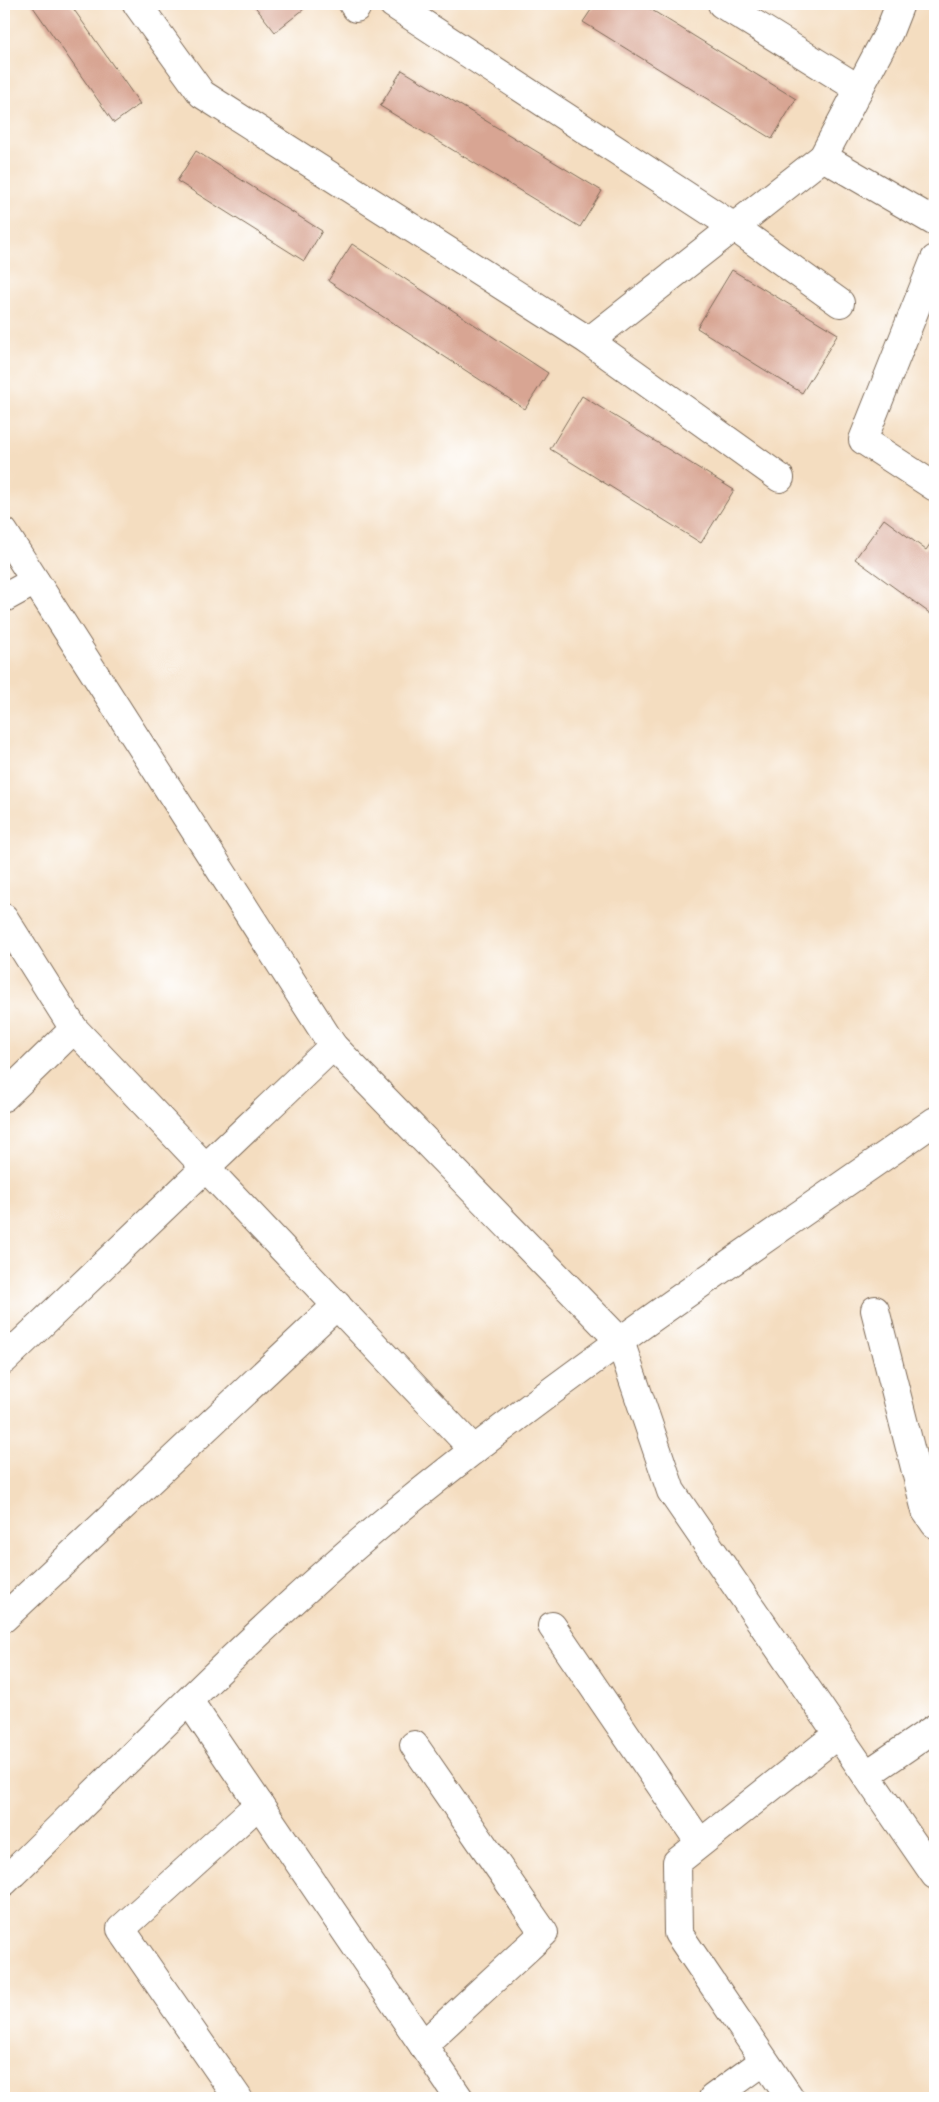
<svg xmlns="http://www.w3.org/2000/svg" width="939" height="2102" viewBox="0 0 939 2102" font-family="'IM FELL English',serif">
  <rect width="100%" height="100%" fill="#fff"/>
  <filter id="ink" filterUnits="userSpaceOnUse"><feTurbulence type="fractalNoise" baseFrequency=".02" numOctaves="2"/><feDisplacementMap in="SourceGraphic" scale="10" xChannelSelector="R" yChannelSelector="G"/><feConvolveMatrix kernelMatrix="1 2 1 2 8 2 1 2 1" color-interpolation-filters="sRGB"/></filter>
  <filter id="wash" filterUnits="userSpaceOnUse"><feTurbulence type="fractalNoise" baseFrequency=".0096" numOctaves="4" result="noise"/><feDisplacementMap in="SourceGraphic" scale="20" xChannelSelector="R" yChannelSelector="G"/><feGaussianBlur stdDeviation="1.12" result="paint"/><feColorMatrix in="noise" values="0 0 0 0 0 0 0 0 0 0 0 0 0 0 0 0 0 1.4 0 .05"/><feComposite in="paint" operator="in"/></filter>
  <g filter="url(#wash)">
    <rect width="100%" height="100%" fill="#f4ddc0"/>
    <g id="blocks">
      <g fill="#d8a593">
        <path d="M 31,4 L 70,4 L 140,104 L 114,123 Z"/>
        <path d="M 253,4 L 301,4 L 304,9 L 275,32 Z"/>
        <path d="M 595,4 L 642,4 L 796,99 L 772,139 L 583,22 Z"/>
        <path d="M 402,70 L 602,191 L 580,227 L 380,106 Z"/>
        <path d="M 196,151 L 322,231 L 304,261 L 177,181 Z"/>
        <path d="M 352,244 L 548,373 L 525,409 L 328,281 Z"/>
        <path d="M 732,270 L 838,334 L 802,393 L 697,328 Z"/>
        <path d="M 582,396 L 734,490 L 701,543 L 550,449 Z"/>
        <path d="M 884,519 L 926,550 L 935,537 L 935,617 L 855,559 Z"/>
      </g>
    </g>
  </g>
  <g filter="url(#ink)">
    <use href="#blocks" fill-opacity="0" stroke="#7c6957" stroke-width="1"/>
    <g fill="none" stroke-linecap="round" stroke-linejoin="round">
      <g stroke="#7c6957" stroke-width="30">
        <g id="street">
          <path d="M 137,4 L 202,94 L 589,341 L 823,157 L 889,32 L 900,4"/>
          <path d="M 353,4 L 356,8"/>
          <path d="M 393,4 L 734,227 L 840,303"/>
          <path d="M 722,4 L 859,89"/>
          <path d="M 823,157 L 935,222"/>
          <path d="M 935,259 L 863,440 L 935,487"/>
          <path d="M 589,341 L 780,478"/>
          <path d="M 4,532 L 333,1046 L 620,1341 L 671,1491 L 866,1775 L 935,1728"/>
          <path d="M 4,598 L 35,581"/>
          <path d="M 4,918 L 74,1029 L 474,1450"/>
          <path d="M 4,1097 L 74,1029"/>
          <path d="M 875,1310 L 926,1511 L 935,1524"/>
          <path d="M 4,1360 L 333,1046"/>
          <path d="M 4,1618 L 337,1305"/>
          <path d="M 552,1626 L 700,1843"/>
          <path d="M 189,1701 L 459,2098"/>
          <path d="M 414,1745 L 544,1933 L 423,2045"/>
          <path d="M 866,1775 L 935,1875"/>
          <path d="M 4,1882 C 131,1758 255,1629 391,1516 C 565,1373 751,1249 935,1121"/>
          <path d="M 238,2098 L 121,1929 L 259,1804"/>
          <path d="M 713,2098 L 764,2061"/>
          <path d="M 790,2098 L 678,1933 L 677,1862 L 838,1734"/>
        </g>
      </g>
      <use href="#street" stroke="#fff" stroke-width="28"/>
    </g>
  </g>
  <rect width="939" height="2102" fill="none" stroke="#fff" stroke-width="20"/>
</svg>
